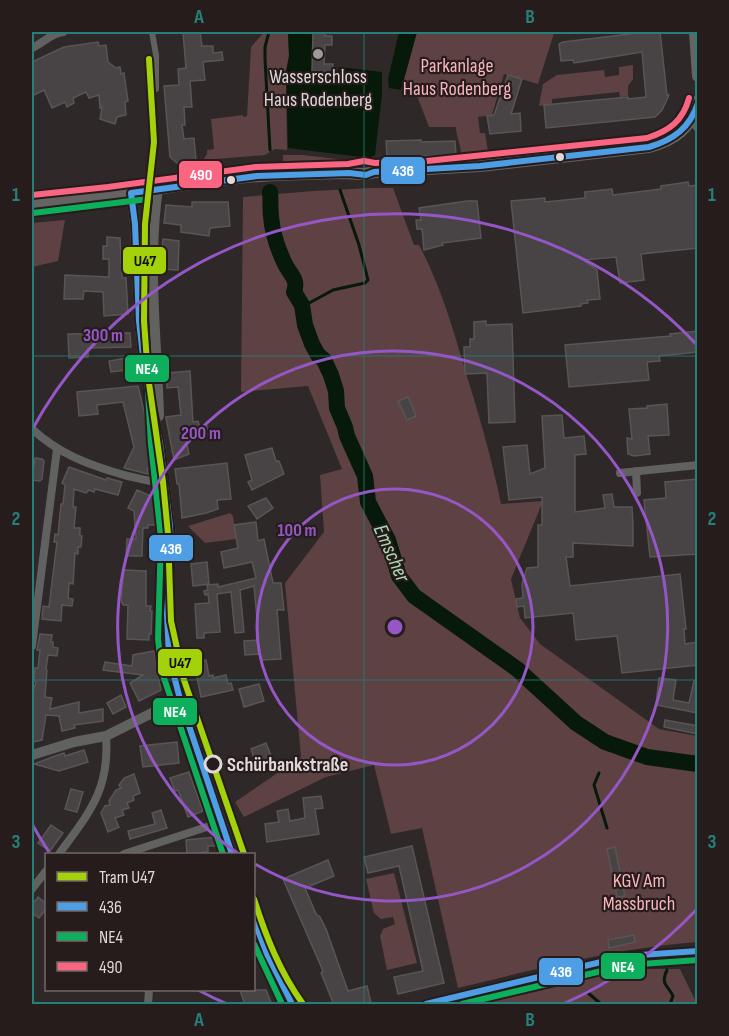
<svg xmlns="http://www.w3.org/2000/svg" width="729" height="1036" viewBox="0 0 729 1036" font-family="'Sofia Sans Condensed',sans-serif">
  <rect width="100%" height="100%" fill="#2e2828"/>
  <g fill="#5e4143">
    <path d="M 264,32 L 288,32 L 289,56 L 286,72 L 287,150 L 275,149 L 265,155 L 203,160 L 207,154 L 207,150 L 214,149 L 211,119 L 243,115 L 243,117 L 247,116 L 251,47 Z"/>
    <path d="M 417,32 L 562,32 L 554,33 L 538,84 L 504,74 L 492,115 L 478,117 L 480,133 L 485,133 L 488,151 L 461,155 C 461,144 456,137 456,127 L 429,127 L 416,93 L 401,90 Z"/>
    <path d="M 633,65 L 633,79 L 628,86 L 628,96 L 620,97 L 619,92 L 552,99 L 552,104 L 539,106 L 543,84 L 557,75 L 604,70 L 605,77 L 619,75 L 619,67 Z"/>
    <path d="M 283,155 L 303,155 L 355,161 L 283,163 Z"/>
    <path d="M 372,188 L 393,188 L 414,245 L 419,245 C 440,284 453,328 465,370 C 479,415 492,459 501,504 L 543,501 L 511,579 L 520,618 L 540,644 L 659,729 L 697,736 L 697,942 C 616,948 537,969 458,988 L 422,828 L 391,834 L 374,765 L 326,777 L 244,817 L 235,802 L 301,757 L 285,583 L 324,532 L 320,475 L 342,469 L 308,386 L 241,392 L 243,197 L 313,191 Z"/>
    <path d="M 65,220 L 58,261 L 32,267 L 32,223 Z"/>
    <path d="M 230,513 L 233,516 L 236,539 L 205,543 L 188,526 Z"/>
    <path d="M 394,873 L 417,963 L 387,970 L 380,936 L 383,929 L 395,924 L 393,917 L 381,919 L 374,913 L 366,879 Z"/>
    <path d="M 624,969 L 680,969 L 697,1004 L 459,1004 C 479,995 543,980 566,982 Z"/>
  </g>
  <g fill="#071908">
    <path d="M 288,32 L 313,32 L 313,71 L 338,73 L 339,67 L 382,72 L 382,95 L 375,155 L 369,158 L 288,148 L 286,72 L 289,56 Z"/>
    <path d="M 399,32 L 417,32 L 401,90 L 389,88 L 388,79 Z"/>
  </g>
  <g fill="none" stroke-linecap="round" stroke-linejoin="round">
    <g stroke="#071908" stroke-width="3">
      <path d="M 269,32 L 265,47 L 265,59 L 270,150"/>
      <path d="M 302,307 L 333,290 L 365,283 L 368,280 L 359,245 L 340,190"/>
      <path d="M 608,749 L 611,745"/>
      <path d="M 599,773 L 594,785 L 607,828"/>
      <path d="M 667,970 C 660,985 668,985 673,996 L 670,1004"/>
      <path d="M 587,992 L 601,1004"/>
    </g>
    <path stroke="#071908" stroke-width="16" d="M 270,192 C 271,201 270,208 271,216 C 272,231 278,249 284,262 C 289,274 299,278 294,292 L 302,305 L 305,325 L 312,344 L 318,355 L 324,360 L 331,375 L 336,391 L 337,408 L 345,427 L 347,436 L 365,476 L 368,502 L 388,540 L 399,576 L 414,596 L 517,669 L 576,723 L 605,742 L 647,757 L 698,764"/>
  </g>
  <g fill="#484344" stroke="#5a5555" stroke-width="1.5">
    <path d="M 183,32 L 200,32 L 202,46 L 213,46 L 213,53 L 222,52 L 223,60 L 203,62 L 205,80 L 190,81 L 192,107 L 184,107 L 185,125 L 182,125 L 184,139 L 194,138 L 196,160 L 177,163 L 170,157 L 164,86 L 179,85 L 178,69 L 186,68 Z"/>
    <path d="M 313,32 L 325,32 L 325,36 L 332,36 L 332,45 L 325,45 L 324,64 L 333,64 L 332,72 L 312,71 Z"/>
    <path d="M 630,32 L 660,32 L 667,95 L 669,95 L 662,110 L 655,117 L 546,128 L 544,105 L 628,97 L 628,99 L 646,97 L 642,52 L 580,62 L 574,63 L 573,60 L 561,61 L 559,44 L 563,42 L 630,34 Z"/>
    <path d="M 98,42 L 99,46 L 106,45 L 108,62 L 116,68 L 120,67 L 121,74 L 124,73 L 128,101 L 125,102 L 126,115 L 117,117 L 115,124 L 100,119 L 102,107 L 100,108 L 99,95 L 89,98 L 86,92 L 73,98 L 74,103 L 67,107 L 65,102 L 52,108 L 44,90 L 32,96 L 32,62 L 64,47 Z"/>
    <path d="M 508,75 L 522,79 L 511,114 L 520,113 L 521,131 L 490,134 L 487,116 L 494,115 Z"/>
    <path d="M 421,140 L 421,142 L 455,141 L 456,155 L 387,157 L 386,141 Z"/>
    <path d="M 688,182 L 689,186 L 698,185 L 698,248 L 641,254 L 644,280 L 620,283 L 616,257 L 583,260 L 597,270 L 600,299 L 587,300 L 588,303 L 581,304 L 581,306 L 523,313 L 511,201 L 545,198 L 545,202 L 585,198 L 585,192 L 612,189 L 613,195 L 661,189 L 661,186 Z"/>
    <path d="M 467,201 L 477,201 L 481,238 L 442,243 L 443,245 L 424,250 L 422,229 L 417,229 L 416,220 L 421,220 L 419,208 Z"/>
    <path d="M 192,202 L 228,202 L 230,226 L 210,228 L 209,236 L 181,232 L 181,225 L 164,223 L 166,205 L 192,207 Z"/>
    <path d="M 107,237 L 120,238 L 122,278 L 126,278 L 128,314 L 104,316 L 103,292 L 84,291 L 83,299 L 64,299 L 65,275 L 109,277 L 109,259 L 103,259 L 103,246 L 107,246 Z"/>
    <path d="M 163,239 L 179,241 L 178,270 L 160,269 Z"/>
    <path d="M 486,321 L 486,325 L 512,324 L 515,422 L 489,423 L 487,373 L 465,374 L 464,347 L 470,347 L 470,339 L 474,339 L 474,322 Z"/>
    <path d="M 698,331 L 698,352 L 659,356 L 660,361 L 647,362 L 649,380 L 569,387 L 565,345 L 671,336 L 670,334 Z"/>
    <path d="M 130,333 L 131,347 L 88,348 L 88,357 L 69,358 L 68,334 Z"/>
    <path d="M 132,357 L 134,369 L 111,372 L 109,361 Z"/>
    <path d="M 190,371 L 193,422 L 198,421 L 200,427 L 207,426 L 209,435 L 186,440 L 189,454 L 174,460 L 166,418 L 166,417 L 181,415 L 178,387 L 167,388 L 167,373 Z"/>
    <path d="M 138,386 L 152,445 L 154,466 L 147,469 L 148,474 L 124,468 L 134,447 L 123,402 L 97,405 L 98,414 L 79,416 L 77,392 Z"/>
    <path d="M 408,397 L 416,416 L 407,420 L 398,401 Z"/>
    <path d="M 667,404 L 669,435 L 648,436 L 650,454 L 634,456 L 628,454 L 627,438 L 632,439 L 629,409 L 647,408 L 647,406 Z"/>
    <path d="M 562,415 L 564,438 L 584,436 L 586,454 L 575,455 L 575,512 L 605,508 L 603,495 L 612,494 L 614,507 L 632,507 L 633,524 L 633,546 L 573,543 L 573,557 L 566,557 L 570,586 L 680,574 L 686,629 L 684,629 L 685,644 L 698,642 L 698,665 L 622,673 L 617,636 L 576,640 L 573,613 L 525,618 L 524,606 L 517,607 L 516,599 L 523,598 L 522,584 L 527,568 L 538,567 L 538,525 L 542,525 L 542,497 L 509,500 L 503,447 L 527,445 L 530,474 L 545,468 L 542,416 Z"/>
    <path d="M 272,448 L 276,461 L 279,461 L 284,474 L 252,490 L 248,482 L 252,480 L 245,455 Z"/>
    <path d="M 35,458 L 42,459 L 44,461 L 42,479 L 40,481 L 32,480 Z"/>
    <path d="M 227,463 L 231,499 L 217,500 L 218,509 L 206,513 L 182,518 L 179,484 L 177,484 L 175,469 Z"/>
    <path d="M 69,467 L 106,480 L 107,478 L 122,482 L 118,495 L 95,489 L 94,492 L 89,490 L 86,493 L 74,489 L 73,507 L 76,507 L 74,528 L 80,528 L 80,536 L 82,536 L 81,547 L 78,547 L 78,554 L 75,553 L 73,584 L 69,583 L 68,598 L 73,599 L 72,606 L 62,605 L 61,621 L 42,619 L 43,606 L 49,607 L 57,542 L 54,542 L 55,534 L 58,535 L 61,504 L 63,504 L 65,485 L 62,483 Z"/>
    <path d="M 698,479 L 698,554 L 650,557 L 644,500 L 666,498 L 665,482 Z"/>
    <path d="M 137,490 L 153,497 L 155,525 L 148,525 L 148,528 L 143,528 L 142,556 L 126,556 L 127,539 L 136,539 L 134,511 L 128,508 Z"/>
    <path d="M 266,498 L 273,508 L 257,519 L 248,506 Z"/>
    <path d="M 256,522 L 258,541 L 264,539 L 273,583 L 281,583 L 284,610 L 277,610 L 281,659 L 261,660 L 260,654 L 245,655 L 244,641 L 259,640 L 254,586 L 240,590 L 244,632 L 235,633 L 231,592 L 217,594 L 220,632 L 204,633 L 204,638 L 197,638 L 195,604 L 209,603 L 208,594 L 205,595 L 204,591 L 208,590 L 207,585 L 218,584 L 218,587 L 256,578 L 252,562 L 224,568 L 221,552 L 238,548 L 234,525 Z"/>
    <path d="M 207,562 L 209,584 L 193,586 L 191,564 Z"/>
    <path d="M 124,570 L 146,571 L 146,606 L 151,606 L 150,611 L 152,611 L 151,634 L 149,634 L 149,640 L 127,639 L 128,605 L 123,605 L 121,600 Z"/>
    <path d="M 40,634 L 52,635 L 51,642 L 53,642 L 53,647 L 58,648 L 57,656 L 48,655 L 46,669 L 47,670 L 45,697 L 52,698 L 50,709 L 79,702 L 79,713 L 103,709 L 103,721 L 74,725 L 75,728 L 62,731 L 59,716 L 46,715 L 42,740 L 32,742 L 32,695 L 36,682 L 34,681 L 35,668 L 38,668 L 40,650 L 37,650 Z"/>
    <path d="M 154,651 L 161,690 L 139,701 L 130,683 L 143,675 L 103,670 L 105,662 L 132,666 L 133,655 Z"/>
    <path d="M 206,660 L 209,676 L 213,675 L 213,678 L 226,675 L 228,684 L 231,683 L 233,690 L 201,697 L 194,662 Z"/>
    <path d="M 659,678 L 676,680 L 673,700 L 689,703 L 694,681 L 698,681 L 698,713 L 656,705 Z"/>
    <path d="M 259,684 L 264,701 L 244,707 L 239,689 Z"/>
    <path d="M 121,695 L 126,707 L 113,714 L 107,703 Z"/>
    <path d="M 665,720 L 698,726 L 698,734 L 664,727 Z"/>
    <path d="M 177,742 L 179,763 L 143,767 L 140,746 Z"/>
    <path d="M 266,743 L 274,763 L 258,769 L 251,749 Z"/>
    <path d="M 84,750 L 88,762 L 59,771 L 34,764 L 55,756 L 64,753 L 65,756 Z"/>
    <path d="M 189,772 L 203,811 L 188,817 L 178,790 L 175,791 L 170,778 Z"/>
    <path d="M 134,774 L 140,793 L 133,796 L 134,800 L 127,803 L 129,808 L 122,810 L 124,815 L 115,818 L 119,827 L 108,832 L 101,813 L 105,806 L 110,805 L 109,801 L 116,790 L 121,788 L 119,785 L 124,778 Z"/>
    <path d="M 71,789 L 83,792 L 77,812 L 65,809 Z"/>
    <path d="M 321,796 L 323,808 L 315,809 L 319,834 L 267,842 L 265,824 L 279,822 L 277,811 L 288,809 L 290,821 L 305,818 L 303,798 Z"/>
    <path d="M 161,810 L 167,828 L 130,839 L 128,831 L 155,824 L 152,813 Z"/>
    <path d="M 51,825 L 63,833 L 50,851 L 38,843 Z"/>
    <path d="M 216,837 L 216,846 L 208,846 L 208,851 L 197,855 L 187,855 L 186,840 Z"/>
    <path d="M 412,846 L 444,983 L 398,994 L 394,977 L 423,971 L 399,866 L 368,873 L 364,857 Z"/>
    <path d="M 615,847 L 625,896 L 617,897 L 607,849 Z"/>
    <path d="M 328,860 L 334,876 L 305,888 L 316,914 L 320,917 L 326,929 L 348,991 L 367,986 L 371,1003 L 334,1005 L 321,973 L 323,971 L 283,879 Z"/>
    <path d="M 38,897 L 46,903 L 46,909 L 39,918 L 32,913 L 32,905 Z"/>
    <path d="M 634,935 L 635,942 L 609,948 L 608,940 Z"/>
    <path d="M 240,990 L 266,990 L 272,1005 L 245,1005 Z"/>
  </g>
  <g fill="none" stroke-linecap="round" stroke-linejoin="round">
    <path stroke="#61615f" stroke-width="6" d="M 152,32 L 156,55 L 156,89"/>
    <g stroke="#61615f" stroke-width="8">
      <path d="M 32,48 C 43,43 52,33 63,32"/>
      <path d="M 691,120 L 698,128"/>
      <path d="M 32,429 C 59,454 89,465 124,475 C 137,478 151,483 165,482"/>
      <path d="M 636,471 L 637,493"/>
      <path d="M 620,473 L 698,465"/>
      <path d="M 32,646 L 57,449"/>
      <path d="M 59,854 C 89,813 110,790 106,736"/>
      <path d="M 124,854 L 222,822"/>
      <path d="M 32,889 L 46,871"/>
      <path d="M 148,1004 L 149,990"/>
      <path d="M 426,1004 L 626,956 L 698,951"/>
    </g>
    <g stroke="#61615f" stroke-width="10">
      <path d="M 158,188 C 147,265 157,339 159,416"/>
      <path d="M 131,193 L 135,224 L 139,321 L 145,374 L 160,443 L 170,526 L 171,557 L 167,614 L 169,657 L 180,699 L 232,854"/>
      <path d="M 32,755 L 74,742 L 106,736 L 180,699"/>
      <path d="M 254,920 L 267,954 L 292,1004"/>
    </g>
    <g stroke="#656463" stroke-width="12">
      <path d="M 695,32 L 698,76"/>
      <path d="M 32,204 C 108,200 183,182 260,176 C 287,174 315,174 342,173 C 354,173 363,176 374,172 L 480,166 L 649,147 C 675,140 692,128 698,101"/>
    </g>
    <g stroke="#271c1c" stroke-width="10">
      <g id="bus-1">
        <path d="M 232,854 L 180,699 L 169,657 L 167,614 L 171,557 L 170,526 L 160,443 L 145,374 L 139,321 L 135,224 L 131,193 L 257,176 L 349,173 L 366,175 L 374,172 L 480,166 L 649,147 C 673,140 690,128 698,103"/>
        <path d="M 254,920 L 267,954 L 292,1004"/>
        <path d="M 426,1004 L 626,956 L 698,951"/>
      </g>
    </g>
    <g stroke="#271c1c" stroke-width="10">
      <g id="bus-2">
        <path d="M 33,213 L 148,199 L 143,242 L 144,321 L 151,444 L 161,538 L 158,639 L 162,672 L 223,854"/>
        <path d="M 254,944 L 282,1004"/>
        <path d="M 462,1004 L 627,965 L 698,960"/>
      </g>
    </g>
    <g stroke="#271c1c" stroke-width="10">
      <path id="bus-3" d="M 32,195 L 108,187 L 256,167 L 348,164 L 364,161 L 375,163 L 427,161 L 647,138 C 669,131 683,121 689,98"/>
    </g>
    <use href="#bus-1" stroke="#4d9ee5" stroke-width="6"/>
    <use href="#bus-2" stroke="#0daf5c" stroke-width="6"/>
    <use href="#bus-3" stroke="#fa6682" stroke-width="6"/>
    <g stroke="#271c1c" stroke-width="10">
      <g id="tram-1">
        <path d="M 149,59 L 154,142 L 145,224 L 144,321 L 148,376 L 163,482 L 168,534 L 171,621 L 184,680 L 244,854"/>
        <path d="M 254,899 C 266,937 280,972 303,1004"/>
      </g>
    </g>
    <use href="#tram-1" stroke="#a3d20b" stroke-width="6"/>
  </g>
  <path fill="none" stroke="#248079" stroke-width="1.5" stroke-opacity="0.55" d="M 364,32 L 364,1004M 32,356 L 698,356M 32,680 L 698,680"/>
  <g fill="none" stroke="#9457c5" stroke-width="3">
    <circle cx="395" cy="627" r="138"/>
    <path d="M239 854A275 275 0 1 1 255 864"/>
    <path d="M697 909A413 413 0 0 1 563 1004M227 1004A413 413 0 0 1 198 990M49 852A413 413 0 0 1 32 824M32 430A413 413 0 0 1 697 345"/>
  </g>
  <circle fill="#a19a9a" stroke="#271c1c" stroke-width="2" cx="318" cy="54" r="6"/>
  <g fill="#dfd7d8" stroke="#271c1c" stroke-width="2">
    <circle cx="560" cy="157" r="5"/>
    <circle cx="231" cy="180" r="5"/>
  </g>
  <circle fill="#271c1c" stroke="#dfd7d8" stroke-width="3" cx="213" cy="764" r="8"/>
  <g text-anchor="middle" stroke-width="4.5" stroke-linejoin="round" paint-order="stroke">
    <g font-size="20" fill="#f8b5ba" stroke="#271c1c">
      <text x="457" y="72">Parkanlage<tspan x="457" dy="23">Haus Rodenberg</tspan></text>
      <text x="639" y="887">KGV Am<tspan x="639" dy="23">Massbruch</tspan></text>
    </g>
    <g font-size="20" fill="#dfd7d8" stroke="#271c1c">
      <text x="318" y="83">Wasserschloss<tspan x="318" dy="23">Haus Rodenberg</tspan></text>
    </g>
    <g font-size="20" font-weight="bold" fill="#dfd7d8" stroke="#271c1c" text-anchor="start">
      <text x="227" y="771">Schürbankstraße</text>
    </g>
    <g font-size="21" font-style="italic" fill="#acdbaf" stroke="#271c1c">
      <text transform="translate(392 553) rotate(66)" y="7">Emscher</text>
    </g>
  </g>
  <circle cx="395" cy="627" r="9" fill="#9457c5" stroke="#271c1c" stroke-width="3"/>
  <g font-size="18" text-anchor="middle" font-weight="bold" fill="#9457c5" stroke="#271c1c" stroke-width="4.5" stroke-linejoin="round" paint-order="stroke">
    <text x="103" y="341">300 m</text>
    <text x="201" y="439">200 m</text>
    <text x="297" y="536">100 m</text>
  </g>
  <g stroke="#271c1c" stroke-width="2">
    <rect x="380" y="156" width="46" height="29" rx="6" fill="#4d9ee5"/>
    <rect x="178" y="160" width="45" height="29" rx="6" fill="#fa6682"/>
    <rect x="122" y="246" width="45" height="29" rx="6" fill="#a3d20b"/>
    <rect x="124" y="354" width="46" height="29" rx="6" fill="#0daf5c"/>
    <rect x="148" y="534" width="46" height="28" rx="6" fill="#4d9ee5"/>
    <rect x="157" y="648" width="46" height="29" rx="6" fill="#a3d20b"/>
    <rect x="152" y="697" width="46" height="29" rx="6" fill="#0daf5c"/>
    <rect x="600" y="952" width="46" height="28" rx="6" fill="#0daf5c"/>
    <rect x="538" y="957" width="46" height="29" rx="6" fill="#4d9ee5"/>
  </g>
  <g font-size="16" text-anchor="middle" font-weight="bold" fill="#fff">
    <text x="403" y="176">436</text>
    <text x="201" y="180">490</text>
    <text x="147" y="374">NE4</text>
    <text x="171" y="554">436</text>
    <text x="175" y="717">NE4</text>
    <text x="623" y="972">NE4</text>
    <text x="561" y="977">436</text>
  </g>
  <g font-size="16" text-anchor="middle" font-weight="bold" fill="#111">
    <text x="145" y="266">U47</text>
    <text x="180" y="668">U47</text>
  </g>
  <rect width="729" height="1036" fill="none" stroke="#271c1c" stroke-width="66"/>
  <rect x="45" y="853" width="210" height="138" fill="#271c1c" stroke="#716767" stroke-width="1.5"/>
  <rect x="57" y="872" width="30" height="9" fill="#a3d20b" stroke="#716767" stroke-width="1.5"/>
  <text x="99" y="883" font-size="18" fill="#dfd7d8">Tram U47</text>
  <rect x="57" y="902" width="30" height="9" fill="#4d9ee5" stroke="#716767" stroke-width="1.5"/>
  <text x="99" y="913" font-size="18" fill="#dfd7d8">436</text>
  <rect x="57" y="932" width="30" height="9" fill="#0daf5c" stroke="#716767" stroke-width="1.5"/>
  <text x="99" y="943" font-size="18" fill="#dfd7d8">NE4</text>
  <rect x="57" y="962" width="30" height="9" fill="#fa6682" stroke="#716767" stroke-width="1.5"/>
  <text x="99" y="973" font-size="18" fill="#dfd7d8">490</text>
  <rect x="33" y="33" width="663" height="970" fill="none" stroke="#248079" stroke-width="2"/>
  <g font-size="20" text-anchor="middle" font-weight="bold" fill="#248079">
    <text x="199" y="23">A</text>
    <text x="530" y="23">B</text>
    <text x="16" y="201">1</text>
    <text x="712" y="201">1</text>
    <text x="16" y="525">2</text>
    <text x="712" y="525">2</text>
    <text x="16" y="848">3</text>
    <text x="712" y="848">3</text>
    <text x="199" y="1026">A</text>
    <text x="530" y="1026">B</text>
  </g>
</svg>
